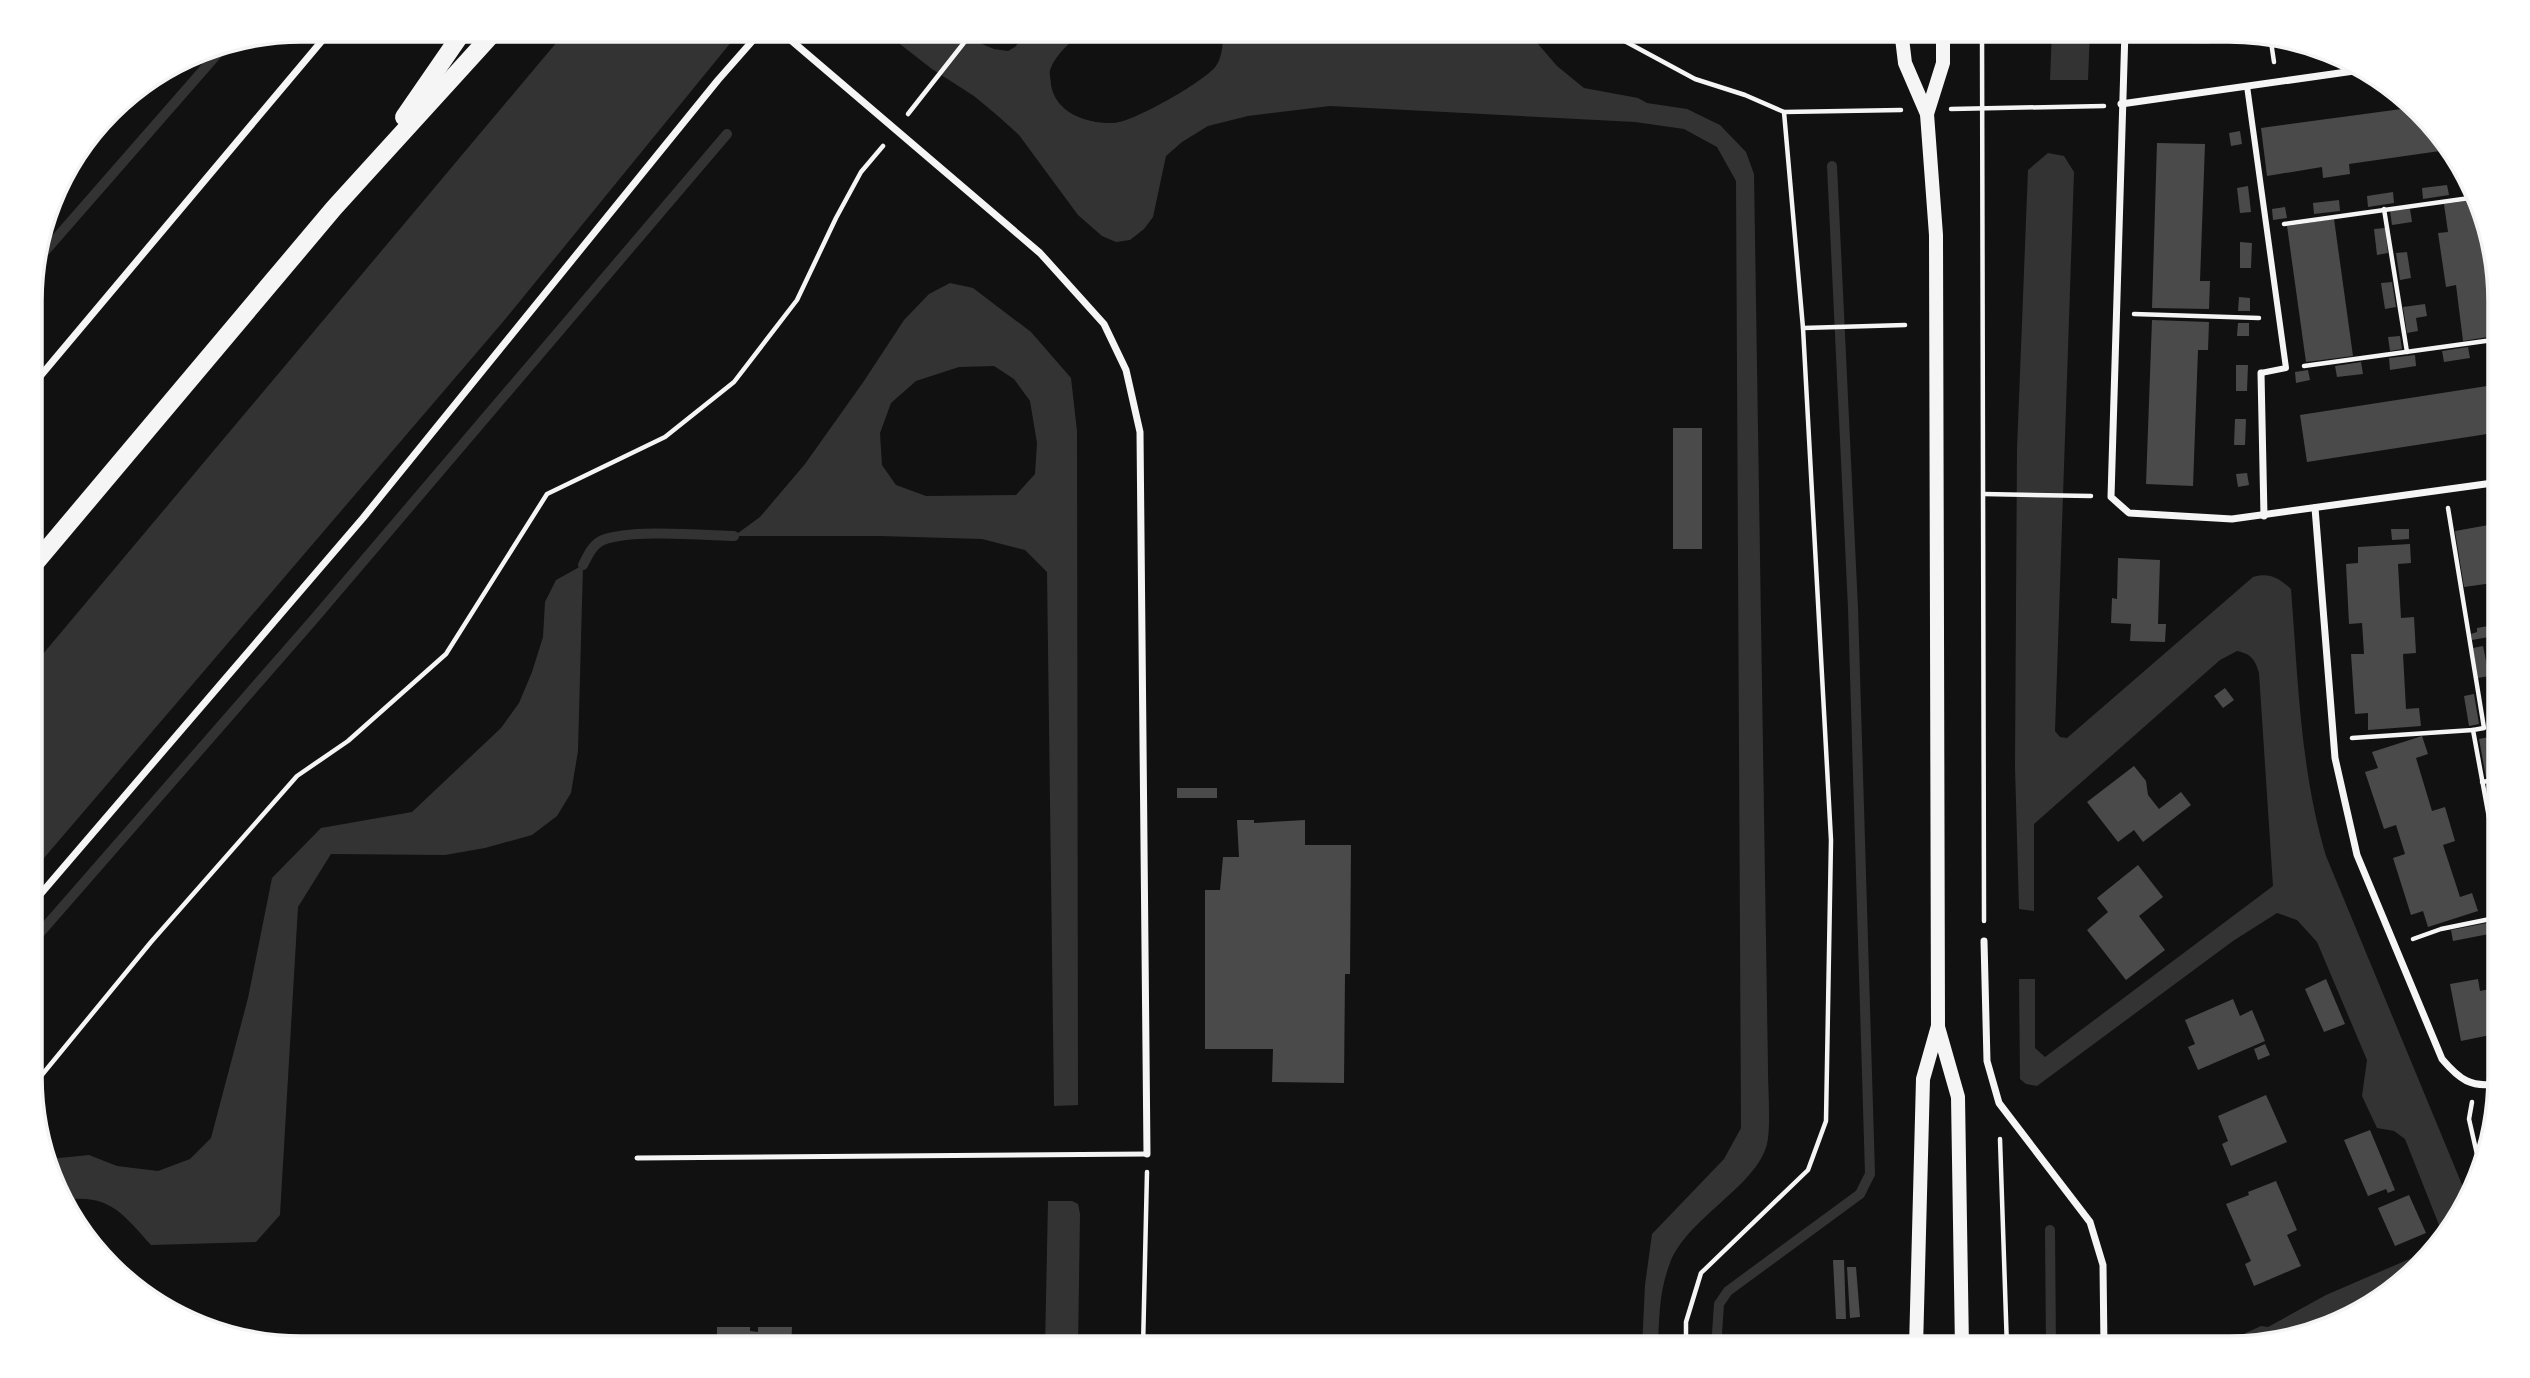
<svg xmlns="http://www.w3.org/2000/svg" width="2530" height="1378" viewBox="0 0 2530 1378" font-family="'Noto Sans',sans-serif">
  <rect width="100%" height="100%" fill="#111"/>
  <g fill="#333" fill-rule="evenodd">
    <path d="M 567,30 L 741,30 L 502,323 L 32,872 L 32,667 Z"/>
    <path d="M 882,30 L 962,30 L 977,42 L 994,49 L 1008,51 L 1015,47 L 1029,30 L 1085,30 C 1072,41 1056,53 1050,70 C 1049,74 1051,80 1051,85 C 1056,114 1088,124 1114,123 C 1133,122 1204,82 1216,66 C 1223,56 1223,41 1223,30 L 1526,30 L 1557,66 L 1584,88 L 1638,98 L 1647,103 L 1687,109 L 1720,125 L 1746,152 L 1754,174 L 1768,1069 C 1768,1088 1771,1127 1767,1144 C 1757,1186 1687,1218 1670,1263 C 1659,1291 1659,1319 1658,1348 L 1642,1348 L 1645,1285 L 1652,1234 L 1724,1159 L 1741,1128 L 1736,181 L 1717,147 L 1684,129 L 1635,122 L 1330,106 L 1248,116 L 1208,126 L 1182,142 L 1166,156 L 1153,217 L 1144,229 L 1130,240 L 1116,242 L 1102,236 L 1078,215 L 1019,135 L 998,116 L 974,96 L 932,69 Z"/>
    <path d="M 2052,30 L 2090,30 L 2088,80 L 2050,80 Z"/>
    <path d="M 2048,153 L 2064,156 L 2074,172 L 2055,731 L 2060,737 L 2067,738 L 2253,577 C 2269,572 2279,578 2291,589 C 2298,678 2300,769 2326,856 L 2468,1199 L 2464,1212 L 2443,1235 L 2405,1139 L 2394,1131 L 2377,1128 L 2362,1096 L 2367,1060 L 2317,942 L 2297,920 L 2277,913 L 2233,941 L 2037,1086 L 2026,1084 L 2020,1079 L 2019,979 L 2035,979 L 2035,1048 L 2045,1057 L 2273,886 L 2259,673 C 2255,659 2251,654 2237,651 L 2220,660 L 2034,824 L 2034,911 L 2019,909 L 2015,767 L 2017,449 L 2028,170 Z"/>
    <path d="M 950,283 L 973,288 L 1031,332 L 1071,378 L 1077,431 L 1078,1105 L 1054,1106 L 1047,572 L 1025,550 L 982,539 L 880,536 L 734,536 L 760,517 L 805,464 L 864,381 L 904,320 L 929,294 ZM 994,366 L 1014,379 L 1030,401 L 1037,443 L 1035,474 L 1016,495 L 926,496 L 896,485 L 882,465 L 880,433 L 891,403 L 916,381 L 959,367 Z"/>
    <path d="M 583,565 L 578,751 L 571,793 L 557,816 L 532,835 L 485,848 L 445,855 L 331,854 L 298,907 L 280,1215 L 256,1242 L 151,1245 C 124,1215 109,1193 65,1200 L 49,1159 L 89,1155 L 117,1166 L 158,1171 L 190,1159 L 211,1138 L 248,998 L 272,878 L 321,828 L 412,812 L 501,728 L 519,703 L 532,672 L 543,637 L 545,602 L 556,580 Z"/>
    <path d="M 1048,1201 L 1072,1201 L 1078,1204 L 1080,1214 L 1078,1348 L 1045,1348 Z"/>
    <path d="M 2428,1251 L 2379,1303 L 2316,1334 L 2247,1348 L 2213,1348 L 2261,1326 L 2268,1327 L 2326,1295 Z"/>
  </g>
  <g fill="none" stroke-linecap="round" stroke-linejoin="round">
    <g stroke="#333" stroke-width="10">
      <path d="M 32,266 L 226,44"/>
      <path d="M 583,565 C 588,555 593,544 603,540 C 631,529 702,535 734,536"/>
      <path d="M 32,942 L 314,619 L 727,134"/>
      <path d="M 2050,1230 L 2051,1348"/>
      <path d="M 1716,1348 L 1719,1304 L 1728,1291 L 1860,1194 L 1870,1174 L 1853,608 L 1832,166"/>
    </g>
  </g>
  <g fill="#4a4a4a">
    <path d="M 2161,30 L 2210,30 L 2209,44 L 2161,42 Z"/>
    <path d="M 2409,108 L 2454,149 L 2349,164 L 2350,174 L 2323,178 L 2322,167 L 2267,176 L 2261,128 Z"/>
    <path d="M 2240,131 L 2242,144 L 2231,146 L 2229,133 Z"/>
    <path d="M 2157,143 L 2205,144 L 2200,281 L 2210,281 L 2209,309 L 2152,308 Z"/>
    <path d="M 2447,185 L 2449,195 L 2423,199 L 2422,188 Z"/>
    <path d="M 2248,186 L 2251,212 L 2240,213 L 2237,188 Z"/>
    <path d="M 2393,192 L 2394,203 L 2368,207 L 2367,196 Z"/>
    <path d="M 2479,199 L 2486,214 L 2500,283 L 2500,335 L 2463,341 L 2456,285 L 2446,287 L 2438,233 L 2448,232 L 2444,204 Z"/>
    <path d="M 2339,200 L 2340,211 L 2314,214 L 2313,203 Z"/>
    <path d="M 2285,207 L 2287,218 L 2273,220 L 2272,209 Z"/>
    <path d="M 2410,209 L 2412,222 L 2392,225 L 2390,211 Z"/>
    <path d="M 2334,219 L 2353,356 L 2306,362 L 2287,226 Z"/>
    <path d="M 2385,228 L 2388,253 L 2377,255 L 2374,229 Z"/>
    <path d="M 2240,242 L 2252,243 L 2251,268 L 2240,268 Z"/>
    <path d="M 2407,252 L 2411,278 L 2400,280 L 2396,253 Z"/>
    <path d="M 2392,282 L 2396,307 L 2385,309 L 2381,283 Z"/>
    <path d="M 2239,297 L 2250,298 L 2250,311 L 2238,311 Z"/>
    <path d="M 2425,304 L 2427,316 L 2416,318 L 2418,331 L 2407,333 L 2403,307 Z"/>
    <path d="M 2152,320 L 2209,322 L 2208,350 L 2198,350 L 2193,486 L 2146,484 Z"/>
    <path d="M 2238,323 L 2249,323 L 2249,336 L 2237,336 Z"/>
    <path d="M 2400,336 L 2402,349 L 2390,351 L 2388,337 Z"/>
    <path d="M 2468,347 L 2470,358 L 2444,362 L 2442,351 Z"/>
    <path d="M 2415,355 L 2416,366 L 2390,370 L 2389,358 Z"/>
    <path d="M 2361,362 L 2363,374 L 2337,377 L 2335,366 Z"/>
    <path d="M 2236,365 L 2248,365 L 2247,391 L 2236,391 Z"/>
    <path d="M 2308,370 L 2310,380 L 2296,383 L 2295,372 Z"/>
    <path d="M 2500,384 L 2500,432 L 2307,462 L 2300,415 Z"/>
    <path d="M 2235,419 L 2246,419 L 2245,445 L 2234,445 Z"/>
    <rect x="1673" y="428" width="29" height="121"/>
    <path d="M 2247,473 L 2249,485 L 2238,487 L 2236,474 Z"/>
    <path d="M 2500,523 L 2500,582 L 2464,587 L 2455,531 Z"/>
    <path d="M 2391,529 L 2409,529 L 2409,539 L 2392,540 Z"/>
    <path d="M 2410,544 L 2411,563 L 2398,564 L 2401,618 L 2414,617 L 2416,653 L 2403,654 L 2406,709 L 2419,708 L 2421,726 L 2368,730 L 2368,713 L 2355,714 L 2351,654 L 2364,654 L 2363,638 L 2362,623 L 2349,624 L 2346,564 L 2358,563 L 2358,547 Z"/>
    <path d="M 2118,558 L 2160,560 L 2158,624 L 2166,624 L 2165,642 L 2130,641 L 2131,624 L 2111,623 L 2112,598 L 2117,599 Z"/>
    <path d="M 2500,624 L 2500,635 L 2472,640 L 2471,634 L 2477,632 L 2477,628 Z"/>
    <path d="M 2483,646 L 2489,676 L 2478,678 L 2473,648 Z"/>
    <path d="M 2225,688 L 2234,700 L 2223,708 L 2214,696 Z"/>
    <path d="M 2474,694 L 2479,724 L 2469,726 L 2464,696 Z"/>
    <path d="M 2422,736 L 2428,754 L 2416,758 L 2432,811 L 2445,807 L 2455,841 L 2443,845 L 2460,897 L 2472,893 L 2478,911 L 2428,927 L 2423,911 L 2411,915 L 2393,858 L 2405,854 L 2396,825 L 2384,829 L 2365,772 L 2378,768 L 2372,752 Z"/>
    <path d="M 2489,737 L 2496,775 L 2486,777 L 2479,739 Z"/>
    <path d="M 2134,766 L 2146,781 L 2148,795 L 2159,809 L 2181,792 L 2191,805 L 2143,842 L 2134,830 L 2118,842 L 2087,802 Z"/>
    <path d="M 2497,783 L 2500,821 L 2493,822 L 2487,785 Z"/>
    <rect x="1177" y="788" width="40" height="10"/>
    <path d="M 1237,820 L 1254,820 L 1254,823 L 1305,820 L 1305,845 L 1351,845 L 1350,974 L 1345,974 L 1344,1083 L 1272,1082 L 1273,1049 L 1205,1049 L 1205,890 L 1220,890 L 1223,857 L 1239,857 Z"/>
    <path d="M 2138,865 L 2163,897 L 2139,916 L 2165,950 L 2126,980 L 2087,930 L 2108,912 L 2097,898 Z"/>
    <path d="M 2487,923 L 2489,934 L 2453,941 L 2451,930 Z"/>
    <path d="M 2326,979 L 2345,1024 L 2324,1032 L 2305,989 Z"/>
    <path d="M 2478,979 L 2480,991 L 2500,987 L 2500,1033 L 2461,1041 L 2450,984 Z"/>
    <path d="M 2233,999 L 2240,1016 L 2252,1010 L 2265,1041 L 2198,1070 L 2188,1047 L 2195,1044 L 2185,1020 Z"/>
    <path d="M 2265,1044 L 2270,1055 L 2258,1060 L 2254,1049 Z"/>
    <path d="M 2266,1095 L 2287,1142 L 2231,1166 L 2222,1144 L 2228,1141 L 2218,1116 Z"/>
    <path d="M 2370,1130 L 2395,1190 L 2388,1193 L 2386,1189 L 2368,1196 L 2344,1140 Z"/>
    <path d="M 2276,1181 L 2297,1230 L 2287,1235 L 2301,1266 L 2254,1286 L 2245,1264 L 2251,1261 L 2226,1204 L 2249,1195 L 2248,1192 Z"/>
    <path d="M 2409,1195 L 2426,1233 L 2395,1246 L 2378,1208 Z"/>
    <path d="M 1833,1260 L 1844,1260 L 1846,1319 L 1836,1319 Z"/>
    <path d="M 1847,1267 L 1856,1267 L 1860,1317 L 1850,1318 Z"/>
    <path d="M 717,1327 L 750,1327 L 750,1331 L 758,1332 L 758,1327 L 792,1327 L 791,1348 L 717,1348 Z"/>
  </g>
  <g fill="none" stroke-linecap="round" stroke-linejoin="round">
    <g stroke="#f5f5f5" stroke-width="4.5">
      <path d="M 1610,30 L 1619,38 L 1695,79 L 1745,95 L 1784,112 L 1901,110"/>
      <path d="M 1982,30 L 1984,921"/>
      <path d="M 2270,35 L 2274,62"/>
      <path d="M 1951,109 L 2104,106"/>
      <path d="M 908,114 L 974,30"/>
      <path d="M 2384,209 L 2407,352"/>
      <path d="M 2284,224 L 2477,197"/>
      <path d="M 2134,314 L 2259,318"/>
      <path d="M 1803,328 L 1905,325"/>
      <path d="M 2304,366 L 2500,339"/>
      <path d="M 1984,494 L 2091,496"/>
      <path d="M 2448,508 L 2484,728 L 2473,730 L 2500,878"/>
      <path d="M 2352,738 L 2473,730"/>
      <path d="M 2482,782 L 2500,779"/>
      <path d="M 2413,939 L 2441,929 L 2500,917"/>
      <path d="M 32,1087 L 151,942 L 297,776 L 348,741 L 446,654 L 547,494 L 665,437 L 734,382 L 797,300 L 836,218 L 861,172 L 883,146"/>
      <path d="M 2472,1102 L 2469,1119 L 2479,1163"/>
      <path d="M 2000,1139 L 2007,1348"/>
      <path d="M 1143,1348 L 1147,1172"/>
      <path d="M 1686,1348 L 1686,1322 L 1701,1273 L 1808,1170 L 1826,1121 L 1831,840 L 1803,328 L 1784,112"/>
    </g>
    <path stroke="#f5f5f5" stroke-width="5" d="M 637,1158 L 1147,1154"/>
    <path stroke="#f5f5f5" stroke-width="6" d="M 2247,86 L 2286,368 L 2261,373"/>
    <g stroke="#f5f5f5" stroke-width="7">
      <path d="M 779,30 L 1040,253 L 1104,324 L 1126,370 L 1140,432 L 1147,1154"/>
      <path d="M 2125,30 L 2111,497 L 2129,513 L 2232,519 L 2500,482"/>
      <path d="M 2121,104 L 2368,69"/>
      <path d="M 2261,373 L 2264,516"/>
      <path d="M 32,386 L 331,30"/>
      <path d="M 2315,508 L 2335,758 L 2357,855 L 2442,1059 C 2459,1079 2471,1089 2500,1083"/>
      <path d="M 32,904 L 363,518 L 718,80 L 762,30"/>
      <path d="M 1984,941 L 1987,1061 L 1999,1103 L 2090,1222 L 2103,1265 L 2104,1348"/>
    </g>
    <g stroke="#f5f5f5" stroke-width="14">
      <path d="M 1901,30 L 1905,63 L 1927,114 L 1936,235 L 1938,1026 L 1923,1079 L 1916,1348"/>
      <path d="M 1927,114 L 1943,63 L 1943,30"/>
      <path d="M 1938,1027 L 1958,1097 L 1962,1348"/>
    </g>
    <g stroke="#f5f5f5" stroke-width="18">
      <path d="M 404,117 L 464,30"/>
      <path d="M 32,567 L 334,208 L 496,30"/>
    </g>
  </g>
  <path d="M0 0H2530V1378H0ZM301 42H2229A259 259 0 0 1 2488 301V1077A259 259 0 0 1 2229 1336H301A259 259 0 0 1 42 1077V301A259 259 0 0 1 301 42Z" fill="#fff" fill-rule="evenodd"/>
  <path fill="none" stroke="#f5f5f5" stroke-width="3.5" d="M301 42H2229A259 259 0 0 1 2488 301V1077A259 259 0 0 1 2229 1336H301A259 259 0 0 1 42 1077V301A259 259 0 0 1 301 42Z"/>
</svg>
